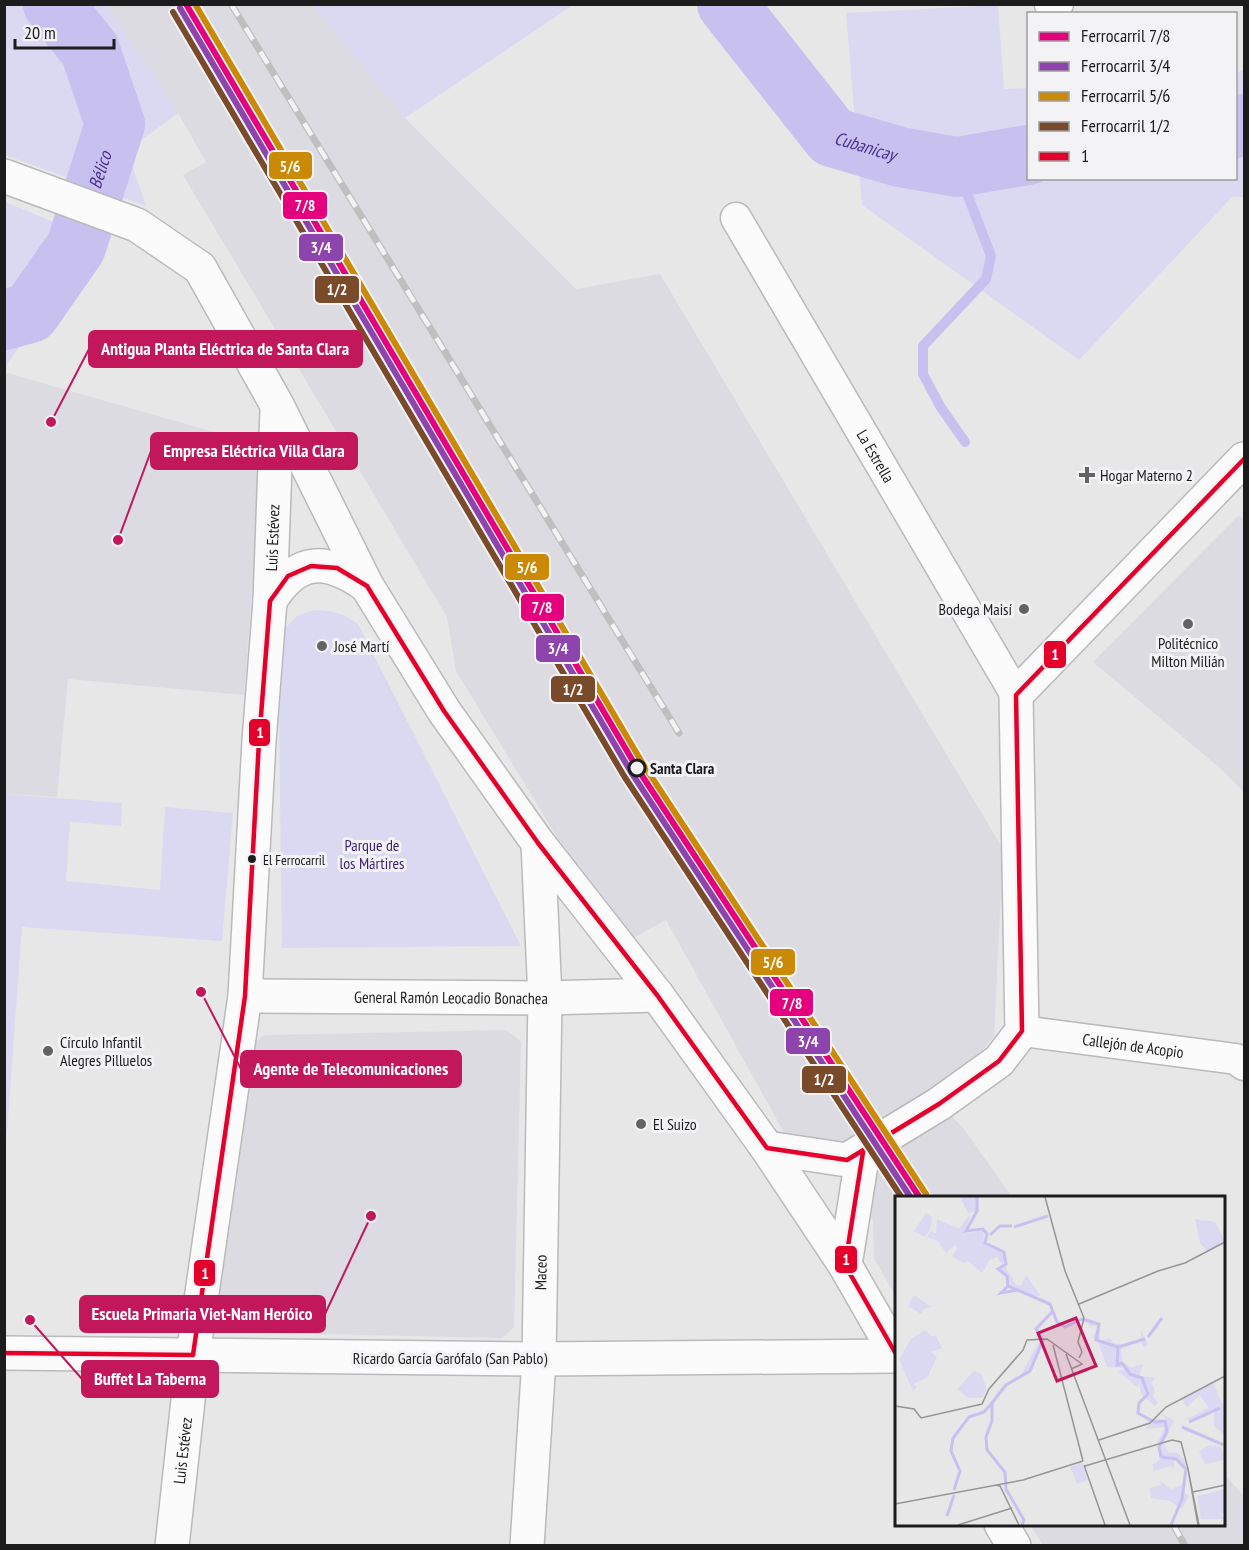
<svg xmlns="http://www.w3.org/2000/svg" width="1249" height="1550" viewBox="0 0 1249 1550" font-family="'PT Sans Narrow',sans-serif">
  <rect width="100%" height="100%" fill="#e7e7e8"/>
  <g fill="#dcdbe2">
    <path d="M 107,5 L 313,5 L 405,118 L 576,289 L 660,274 L 1003,849 L 994,1036 L 940,1104 L 964,1129 L 1012,1197 L 896,1198 L 896,1297 L 874,1258 L 873,1221 L 831,1153 L 786,1136 L 666,920 L 622,944 L 456,671 L 447,617 L 183,175 L 206,162 L 178,113 Z"/>
    <path d="M 4,372 L 263,446 L 244,695 L 68,679 L 57,797 L 5,794 Z"/>
    <path d="M 1239,515 L 1244,520 L 1244,792 L 1220,768 L 1093,662 Z"/>
    <path d="M 506,1030 L 521,1042 L 514,1327 L 502,1338 L 224,1332 L 215,1319 L 244,1052 L 264,1035 Z"/>
    <path d="M 1224,1474 L 1244,1496 L 1244,1545 L 1043,1545 L 1030,1525 L 1224,1524 Z"/>
  </g>
  <g fill="#dbd8f1">
    <path d="M 4,5 L 107,5 L 178,113 L 127,151 L 146,206 L 5,155 Z"/>
    <path d="M 313,5 L 573,5 L 405,118 Z"/>
    <path d="M 998,5 L 1004,89 L 1028,88 L 1028,178 L 1236,178 L 1236,73 L 1244,70 L 1244,197 L 1232,197 L 1079,360 L 862,205 L 846,13 Z"/>
    <path d="M 5,202 L 95,239 L 5,367 Z"/>
    <path d="M 313,610 C 331,610 343,613 358,624 L 521,946 L 282,948 L 278,636 L 297,616 Z"/>
    <path d="M 4,794 L 122,803 L 121,826 L 70,822 L 66,881 L 160,890 L 165,807 L 233,813 L 222,941 L 22,927 L 6,1145 Z"/>
  </g>
  <g fill="none" stroke-linecap="round" stroke-linejoin="round">
    <path stroke="#c8c1f0" stroke-width="10" d="M 957,167 L 991,256 L 986,279 L 923,346 L 923,374 L 940,406 L 965,442"/>
    <g stroke="#c8c1f0" stroke-width="60">
      <path id="s1" d="M 727,4 L 832,137 L 900,157 L 957,167 L 1028,155"/>
      <path d="M 1236,128 L 1244,124"/>
      <path id="s2" d="M 4,320 L 30,313 L 76,247 L 115,124 L 90,50 L 53,4"/>
    </g>
    <g stroke="#bababb" stroke-width="33">
      <g id="minor">
        <path d="M 1050,5 L 1058,4"/>
        <path id="s3" d="M 736,218 L 1016,695"/>
        <path id="s4" d="M 1022,1031 L 1236,1059 L 1244,1065"/>
      </g>
    </g>
    <g stroke="#bababb" stroke-width="36">
      <g id="tertiary">
        <path d="M 4,1353 L 539,1359"/>
        <path d="M 1001,1524 L 1014,1546"/>
      </g>
    </g>
    <g stroke="#bababb" stroke-width="36">
      <g id="secondary">
        <path d="M 4,176 L 137,225 L 200,268 L 277,405 L 367,586 L 444,711 L 538,843 L 657,995 L 767,1148 L 845,1265 L 896,1354"/>
        <path d="M 270,601 C 297,557 326,557 367,586"/>
        <path id="s5" d="M 245,996 L 545,998 L 657,995"/>
        <path d="M 767,1148 L 847,1160 L 939,1104 L 999,1061 L 1022,1031 L 1016,695 L 1244,459"/>
        <path d="M 845,1265 L 863,1152"/>
        <path d="M 539,1359 L 896,1356"/>
        <path id="s6" d="M 172,1546 L 193,1355 L 245,996 L 259,741 L 270,601 L 277,410"/>
        <path id="s7" d="M 527,1546 L 539,1359 L 545,998 L 538,843"/>
      </g>
    </g>
    <use href="#minor" stroke="#fbfbfc" stroke-width="30"/>
    <use href="#tertiary" stroke="#fbfbfc" stroke-width="33"/>
    <use href="#secondary" stroke="#fbfbfc" stroke-width="33"/>
    <g stroke="#bfbfc0" stroke-width="7">
      <g id="rail">
        <path d="M 231,4 L 679,733"/>
        <path d="M 1173,1524 L 1185,1546"/>
      </g>
    </g>
    <use href="#rail" stroke="#f3f3f6" stroke-width="4.5" stroke-dasharray="14" stroke-linecap="butt"/>
    <g stroke="#f3f3f6" stroke-width="9">
      <g id="bus-1">
        <path d="M 863,1152 L 845,1265 L 896,1354"/>
        <path d="M 4,1353 L 193,1355 L 245,996 L 259,741 L 270,601 L 288,576 L 311,566 L 337,568 L 367,586 L 444,711 L 538,843 L 657,995 L 767,1148 L 847,1160 L 939,1104 L 999,1061 L 1022,1031 L 1016,695 L 1244,459"/>
      </g>
    </g>
    <use href="#bus-1" stroke="#e4002b" stroke-width="4.5"/>
    <g stroke="#f3f3f6" stroke-width="10">
      <path id="rail-1" d="M 186,4 L 637,768 L 920,1198"/>
    </g>
    <g stroke="#f3f3f6" stroke-width="10">
      <path id="rail-2" d="M 180,8 L 631,772 L 911,1198"/>
    </g>
    <g stroke="#f3f3f6" stroke-width="10">
      <path id="rail-3" d="M 195,4 L 643,764 L 926,1194"/>
    </g>
    <g stroke="#f3f3f6" stroke-width="10">
      <path id="rail-4" d="M 173,12 L 624,776 L 902,1198"/>
    </g>
    <use href="#rail-1" stroke="#e5007d" stroke-width="6"/>
    <use href="#rail-2" stroke="#8e44ad" stroke-width="6"/>
    <use href="#rail-3" stroke="#cb8a06" stroke-width="6"/>
    <use href="#rail-4" stroke="#7a4b2a" stroke-width="6"/>
  </g>
  <g fill="#636364" stroke="#f3f3f6" stroke-width="2">
    <path d="M1084 466h6v6h6v6h-6v6h-6v-6h-6v-6h6z"/>
    <circle cx="1024" cy="609" r="6"/>
    <circle cx="1188" cy="624" r="6"/>
    <circle cx="322" cy="646" r="6"/>
    <circle cx="48" cy="1051" r="6"/>
    <circle cx="641" cy="1124" r="6"/>
  </g>
  <circle fill="#f3f3f6" stroke="#1c1c1d" stroke-width="3" cx="637" cy="768" r="8"/>
  <circle fill="#1c1c1d" stroke="#f3f3f6" stroke-width="2" cx="252" cy="859" r="5"/>
  <g text-anchor="middle" stroke-width="6" stroke-linejoin="round" paint-order="stroke">
    <g font-size="14" fill="#1c1c1d" stroke="#f3f3f6" text-anchor="start">
      <text x="263" y="865">El Ferrocarril</text>
    </g>
    <g font-size="16" fill="#1c1c1d" stroke="#f3f3f6">
      <text dy="6" stroke="none"><textPath href="#s3" startOffset="276">La Estrella</textPath></text>
      <text dy="6" stroke="none"><textPath href="#s6" startOffset="1014">Luis Estévez</textPath></text>
      <text dy="6" stroke="none"><textPath href="#s5" startOffset="206">General Ramón Leocadio Bonachea</textPath></text>
      <text dy="6" stroke="none"><textPath href="#s4" startOffset="112">Callejón de Acopio</textPath></text>
      <text dy="6" stroke="none"><textPath href="#s7" startOffset="274">Maceo</textPath></text>
      <text x="450" y="1364">Ricardo García Garófalo (San Pablo)</text>
      <text dy="6" stroke="none"><textPath href="#s6" startOffset="96">Luis Estévez</textPath></text>
    </g>
    <g font-size="16" fill="#1c1c1d" stroke="#f3f3f6" text-anchor="start">
      <text x="1100" y="481">Hogar Materno 2</text>
      <text x="1012" y="615" text-anchor="end">Bodega Maisí</text>
      <text x="1188" y="649" text-anchor="middle">Politécnico<tspan x="1188" dy="18">Milton Milián</tspan></text>
      <text x="334" y="652">José Martí</text>
      <text x="60" y="1048">Círculo Infantil<tspan x="60" dy="18">Alegres Pilluelos</tspan></text>
      <text x="653" y="1130">El Suizo</text>
    </g>
    <g font-size="16" font-weight="bold" fill="#1c1c1d" stroke="#f3f3f6" text-anchor="start">
      <text x="650" y="774">Santa Clara</text>
    </g>
    <g font-size="16" fill="#3c1e7d" stroke="#f3f3f6">
      <text x="372" y="851">Parque de<tspan x="372" dy="18">los Mártires</tspan></text>
    </g>
    <g font-size="18" font-style="italic" fill="#4a308f" stroke="#f3f3f6">
      <text dy="6" stroke="none"><textPath href="#s1" startOffset="204">Cubanicay</textPath></text>
      <text dy="6" stroke="none"><textPath href="#s2" startOffset="188">Bélico</textPath></text>
    </g>
  </g>
  <g transform="translate(895 1196)">
    <rect width="330" height="330" fill="#e7e7e8"/>
    <path d="M 65,1 L 84,1 L 84,15 L 73,17 ZM 31,17 L 37,21 L 35,34 L 29,41 L 19,35 ZM 75,18 L 71,37 L 88,35 L 89,48 L 109,57 L 108,70 L 102,61 L 95,64 L 87,77 L 73,65 L 68,67 L 57,60 L 63,52 L 59,49 L 51,57 L 43,45 L 32,41 L 36,35 L 41,38 L 42,23 L 64,33 ZM 300,23 L 320,26 L 330,45 L 313,56 L 305,47 ZM 110,70 L 121,89 L 126,90 L 131,79 L 146,100 L 133,99 L 116,90 L 113,78 L 104,74 ZM 19,99 L 35,110 L 42,109 L 29,113 L 26,118 L 13,110 ZM 191,121 L 205,128 L 205,145 L 215,142 L 218,147 L 228,149 L 246,142 L 246,134 L 253,149 L 249,151 L 245,145 L 226,153 L 227,165 L 236,172 L 212,171 L 204,148 L 198,141 L 203,130 L 195,130 ZM 30,134 L 36,140 L 41,140 L 47,152 L 36,156 L 42,161 L 32,182 L 18,188 L 22,191 L 18,195 L 4,163 L 16,143 ZM 149,144 L 136,176 L 124,183 L 144,145 ZM 248,168 L 244,180 L 260,182 L 256,187 L 260,194 L 258,201 L 263,206 L 260,210 L 246,198 L 244,183 L 243,192 L 223,175 ZM 79,175 L 86,178 L 92,193 L 87,202 L 74,202 L 62,193 ZM 318,186 L 330,214 L 330,239 L 319,230 L 319,216 L 309,222 L 290,224 L 314,212 L 305,199 L 292,211 L 287,203 ZM 266,217 L 279,225 L 268,246 L 262,248 L 270,231 L 249,233 L 262,222 L 274,226 ZM 269,247 L 273,257 L 281,256 L 289,263 L 292,273 L 283,265 L 279,265 L 279,273 L 275,270 L 259,275 L 257,268 L 266,263 L 264,249 L 267,248 L 268,256 ZM 314,249 L 326,251 L 330,264 L 310,268 L 304,255 ZM 187,266 L 193,284 L 182,288 L 175,271 ZM 292,275 L 289,297 L 294,299 L 287,313 L 275,305 L 256,302 L 255,292 L 266,289 L 265,285 L 276,293 L 287,289 ZM 330,293 L 330,318 L 325,316 L 330,323 L 306,323 L 302,300 Z" fill="#dbd8f1"/>
    <path fill="none" stroke="#c8c1f0" stroke-width="3" d="M 82,1 L 82,15 L 71,35 L 88,33 L 92,38 L 90,47 L 109,56 L 111,68 L 103,73 L 112,80 L 113,90 L 155,108 L 162,126 L 170,131 L 187,123 L 204,128 L 201,144 L 223,151 L 222,169 L 227,167 L 235,178 L 247,182 L 253,198 L 244,207 L 243,217 L 259,226 L 270,225 L 272,236 L 264,251 L 266,261 L 281,263 L 291,273 L 287,303 L 276,329M 119,31 L 153,20M 95,39 L 105,30 L 117,30M 113,90 L 106,97 L 123,94M 253,141 L 267,122M 223,151 L 250,143M 294,226 L 325,212M 287,231 L 329,249M 59,294 L 65,275 L 56,255 L 58,242 L 74,221 L 89,216 L 97,207M 52,320 L 59,299M 127,329 L 129,324 L 111,293 L 110,276 L 92,254 L 91,241 L 97,225 L 97,207 L 111,189 L 135,175 L 148,144 L 141,133 L 158,115"/>
    <path fill="none" stroke="#969697" stroke-width="1.5" d="M 150,1 L 170,75 L 189,122 L 183,146 L 187,156 L 184,162M 184,108 L 263,75 L 290,67 L 330,46M 158,149 L 188,265M 171,158 L 235,329M 0,210 L 19,213 L 26,222 L 87,208 L 94,193 L 128,154 L 132,144 L 152,143 L 187,168 L 176,173M 204,244 L 255,227 L 271,211 L 330,180M 189,269 L 210,329M 190,270 L 277,244 L 286,246 L 293,273M 101,289 L 105,290 L 124,329M 298,296 L 330,289M 0,308 L 128,284 L 188,265M 63,329 L 117,312M 303,329 L 293,273 L 304,329"/>
    <path fill="#c2185b" fill-opacity="0.15" stroke="#c2185b" stroke-width="3" d="M 181,122 L 201,170 L 162,185 L 143,137 Z"/>
    <rect width="330" height="330" fill="none" stroke="#1c1c1d" stroke-width="3"/>
  </g>
  <path fill="none" stroke="#c2185b" stroke-width="2" d="M51 422L89 349M118 540L151 451M201 992L241 1069M371 1216L325 1314M30 1320L82 1379"/>
  <g fill="#c2185b" stroke="#f3f3f6" stroke-width="2">
    <circle cx="51" cy="422" r="6"/>
    <circle cx="118" cy="540" r="6"/>
    <circle cx="201" cy="992" r="6"/>
    <circle cx="371" cy="1216" r="6"/>
    <circle cx="30" cy="1320" r="6"/>
  </g>
  <g fill="#c2185b" stroke="#c2185b" stroke-width="2">
    <rect x="89" y="331" width="273" height="36" rx="6"/>
    <rect x="151" y="433" width="206" height="36" rx="6"/>
    <rect x="241" y="1051" width="220" height="36" rx="6"/>
    <rect x="80" y="1296" width="245" height="36" rx="6"/>
    <rect x="82" y="1361" width="136" height="36" rx="6"/>
  </g>
  <g font-size="18" text-anchor="middle" font-weight="bold" fill="#fff">
    <text x="225" y="355">Antigua Planta Eléctrica de Santa Clara</text>
    <text x="254" y="457">Empresa Eléctrica Villa Clara</text>
    <text x="351" y="1075">Agente de Telecomunicaciones</text>
    <text x="202" y="1320">Escuela Primaria Viet-Nam Heróico</text>
    <text x="150" y="1385">Buffet La Taberna</text>
  </g>
  <g stroke="#f3f3f6" stroke-width="2">
    <rect x="268" y="151" width="45" height="29" rx="6" fill="#cb8a06"/>
    <rect x="282" y="191" width="46" height="29" rx="6" fill="#e5007d"/>
    <rect x="298" y="233" width="46" height="29" rx="6" fill="#8e44ad"/>
    <rect x="314" y="275" width="46" height="29" rx="6" fill="#7a4b2a"/>
    <rect x="504" y="553" width="46" height="28" rx="6" fill="#cb8a06"/>
    <rect x="520" y="593" width="45" height="29" rx="6" fill="#e5007d"/>
    <rect x="535" y="634" width="46" height="29" rx="6" fill="#8e44ad"/>
    <rect x="1043" y="640" width="24" height="29" rx="6" fill="#e4002b"/>
    <rect x="550" y="675" width="46" height="28" rx="6" fill="#7a4b2a"/>
    <rect x="248" y="718" width="23" height="29" rx="6" fill="#e4002b"/>
    <rect x="750" y="948" width="46" height="28" rx="6" fill="#cb8a06"/>
    <rect x="769" y="988" width="45" height="29" rx="6" fill="#e5007d"/>
    <rect x="785" y="1027" width="46" height="28" rx="6" fill="#8e44ad"/>
    <rect x="801" y="1065" width="46" height="29" rx="6" fill="#7a4b2a"/>
    <rect x="834" y="1245" width="24" height="29" rx="6" fill="#e4002b"/>
    <rect x="193" y="1259" width="23" height="28" rx="6" fill="#e4002b"/>
  </g>
  <g font-size="16" text-anchor="middle" font-weight="bold" fill="#fff">
    <text x="290" y="172">5/6</text>
    <text x="305" y="211">7/8</text>
    <text x="321" y="253">3/4</text>
    <text x="337" y="295">1/2</text>
    <text x="527" y="573">5/6</text>
    <text x="542" y="613">7/8</text>
    <text x="558" y="654">3/4</text>
    <text x="1055" y="660">1</text>
    <text x="573" y="695">1/2</text>
    <text x="260" y="738">1</text>
    <text x="773" y="968">5/6</text>
    <text x="792" y="1009">7/8</text>
    <text x="808" y="1047">3/4</text>
    <text x="824" y="1085">1/2</text>
    <text x="846" y="1265">1</text>
    <text x="205" y="1279">1</text>
  </g>
  <rect width="1249" height="1550" fill="none" stroke="#1c1c1d" stroke-width="12"/>
  <rect x="1027" y="12" width="210" height="168" fill="#f3f3f6" stroke="#9d9d9f" stroke-width="1.5"/>
  <rect x="1039" y="32" width="30" height="9" fill="#e5007d" stroke="#9d9d9f" stroke-width="1.5"/>
  <text x="1081" y="42" font-size="18" fill="#1c1c1d">Ferrocarril 7/8</text>
  <rect x="1039" y="62" width="30" height="9" fill="#8e44ad" stroke="#9d9d9f" stroke-width="1.5"/>
  <text x="1081" y="72" font-size="18" fill="#1c1c1d">Ferrocarril 3/4</text>
  <rect x="1039" y="92" width="30" height="9" fill="#cb8a06" stroke="#9d9d9f" stroke-width="1.5"/>
  <text x="1081" y="102" font-size="18" fill="#1c1c1d">Ferrocarril 5/6</text>
  <rect x="1039" y="122" width="30" height="9" fill="#7a4b2a" stroke="#9d9d9f" stroke-width="1.5"/>
  <text x="1081" y="132" font-size="18" fill="#1c1c1d">Ferrocarril 1/2</text>
  <rect x="1039" y="152" width="30" height="9" fill="#e4002b" stroke="#9d9d9f" stroke-width="1.5"/>
  <text x="1081" y="162" font-size="18" fill="#1c1c1d">1</text>
  <path d="M15 39v9h99v-9" fill="none" stroke="#1c1c1d" stroke-width="3"/>
  <text x="24" y="39" font-size="18" fill="#1c1c1d" stroke="#f3f3f6" stroke-width="4.5" paint-order="stroke">20 m</text>
</svg>
